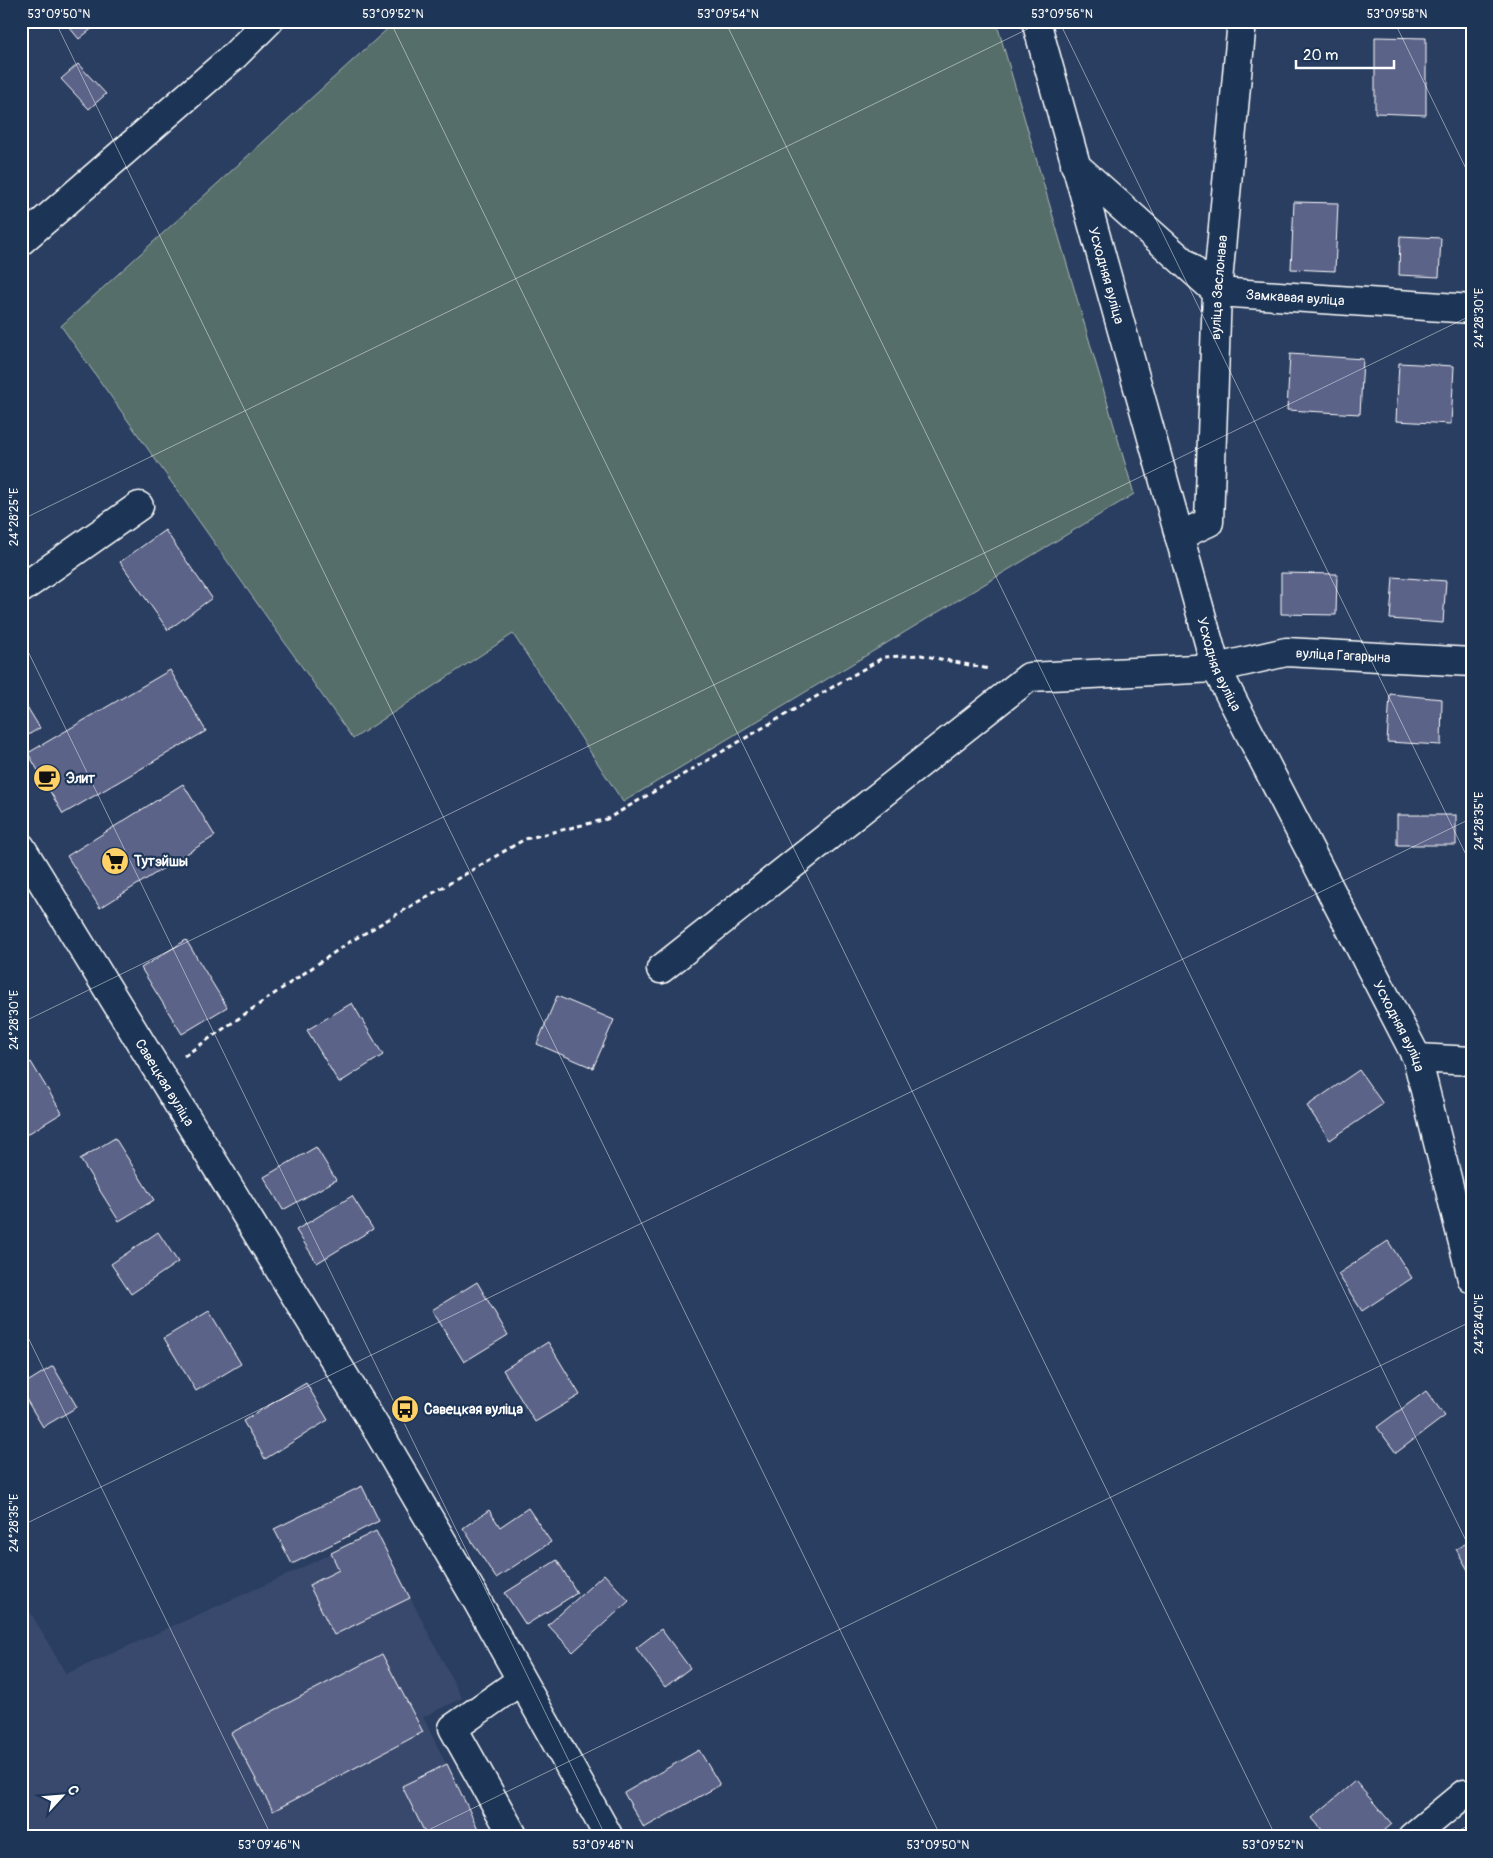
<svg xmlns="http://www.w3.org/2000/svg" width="1493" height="1858" viewBox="0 0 1493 1858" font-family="Pangolin,sans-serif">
  <rect width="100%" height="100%" fill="#2a3e61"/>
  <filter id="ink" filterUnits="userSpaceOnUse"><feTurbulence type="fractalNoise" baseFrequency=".02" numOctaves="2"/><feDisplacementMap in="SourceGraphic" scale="10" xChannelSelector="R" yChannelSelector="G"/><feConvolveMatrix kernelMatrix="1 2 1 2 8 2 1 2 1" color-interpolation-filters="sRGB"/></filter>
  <g filter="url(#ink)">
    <path fill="#39496d" d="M 376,1531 L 462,1698 L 423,1717 L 482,1837 L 21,1837 L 21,1596 L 66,1674 L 289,1574 Z"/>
    <path fill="#576e6a" stroke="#abb6b4" d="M 396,21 L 996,21 L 1134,494 L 623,802 L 513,634 L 353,739 L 61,326 Z"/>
    <g fill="#5c6389" stroke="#fff">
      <path d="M 64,21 L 98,21 L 99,23 L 79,39 Z"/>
      <path d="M 1375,37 L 1426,38 L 1426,115 L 1375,113 Z"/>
      <path d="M 78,64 L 106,94 L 89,109 L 61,79 Z"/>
      <path d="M 1294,202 L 1338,203 L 1335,271 L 1291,269 Z"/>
      <path d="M 1400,236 L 1441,238 L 1439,277 L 1399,275 Z"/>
      <path d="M 1290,354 L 1363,359 L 1360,414 L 1287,410 Z"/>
      <path d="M 1399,363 L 1454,366 L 1451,424 L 1396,421 Z"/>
      <path d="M 165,530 L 212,598 L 168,630 L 120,562 Z"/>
      <path d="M 1281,573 L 1337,574 L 1336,615 L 1281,614 Z"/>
      <path d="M 1393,577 L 1446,581 L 1443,623 L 1390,619 Z"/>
      <path d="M 170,670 L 206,731 L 63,814 L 28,753 Z"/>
      <path d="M 1390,694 L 1442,699 L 1441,745 L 1387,742 Z"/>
      <path d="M 21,697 L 40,728 L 21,739 Z"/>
      <path d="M 183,784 L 215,836 L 100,908 L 67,856 Z"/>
      <rect x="1397" y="815" width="59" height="30"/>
      <path d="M 186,940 L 227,1007 L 182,1034 L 141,968 Z"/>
      <path d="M 557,996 L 614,1020 L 593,1068 L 537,1044 Z"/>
      <path d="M 352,1003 L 383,1055 L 339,1083 L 307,1030 Z"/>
      <path d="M 31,1062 L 62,1113 L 21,1138 L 21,1068 Z"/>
      <path d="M 1359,1070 L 1383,1104 L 1330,1140 L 1307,1106 Z"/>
      <path d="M 115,1138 L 154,1200 L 119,1221 L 80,1159 Z"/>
      <path d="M 316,1147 L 336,1180 L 283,1210 L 264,1177 Z"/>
      <path d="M 352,1196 L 373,1229 L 317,1263 L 296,1230 Z"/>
      <path d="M 158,1232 L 178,1262 L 131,1294 L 111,1264 Z"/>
      <path d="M 1388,1241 L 1412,1278 L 1362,1311 L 1338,1274 Z"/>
      <path d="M 477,1282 L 508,1335 L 464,1362 L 432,1310 Z"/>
      <path d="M 209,1311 L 241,1364 L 196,1391 L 164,1338 Z"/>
      <path d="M 548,1342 L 580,1395 L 535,1422 L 503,1370 Z"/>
      <path d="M 53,1366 L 77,1407 L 43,1427 L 21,1391 L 21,1386 Z"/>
      <path d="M 306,1383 L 328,1420 L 265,1459 L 243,1421 Z"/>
      <path d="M 1426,1391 L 1445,1416 L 1396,1453 L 1377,1427 Z"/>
      <path d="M 362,1486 L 379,1521 L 292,1564 L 274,1529 Z"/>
      <path d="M 528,1508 L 551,1542 L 496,1578 L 463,1528 L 489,1510 L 500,1527 Z"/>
      <path d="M 376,1531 L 410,1598 L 334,1635 L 309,1585 L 339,1570 L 331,1553 Z"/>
      <path d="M 1472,1540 L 1472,1577 L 1456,1549 Z"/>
      <path d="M 557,1560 L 577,1593 L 526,1625 L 505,1593 Z"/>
      <path d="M 604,1574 L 629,1601 L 573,1652 L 548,1625 Z"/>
      <path d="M 661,1629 L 690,1668 L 665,1687 L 636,1648 Z"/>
      <path d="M 382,1654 L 423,1732 L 273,1811 L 231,1733 Z"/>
      <path d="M 699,1750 L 720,1785 L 644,1828 L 624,1793 Z"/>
      <path d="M 447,1764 L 482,1837 L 427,1837 L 402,1786 Z"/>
      <path d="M 1355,1781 L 1392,1824 L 1377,1837 L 1328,1837 L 1312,1818 Z"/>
    </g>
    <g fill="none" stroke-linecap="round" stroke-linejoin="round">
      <g stroke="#fff" stroke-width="31">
        <g id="minor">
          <path id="s1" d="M 1036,21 L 1216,668 L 1417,1058 L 1472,1279"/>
          <path id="s2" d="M 1075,165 L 1217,292 L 1472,309"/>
          <path d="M 21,241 L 234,56 L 269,21"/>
          <path id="s3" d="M 1179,536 L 1209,522 L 1217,292 L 1242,21"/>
          <path d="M 21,589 L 139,506"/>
          <path id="s4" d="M 21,847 L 375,1426 L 476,1599 L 609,1837"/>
          <path id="s5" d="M 661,969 L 1029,677 L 1216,668 L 1286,652 L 1472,662"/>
          <path d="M 1417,1058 L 1472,1061"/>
          <path d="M 514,1837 L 453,1728 L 520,1681"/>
          <path d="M 1412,1837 L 1464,1794"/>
        </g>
      </g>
      <g stroke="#fff" stroke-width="3" stroke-dasharray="5 4" stroke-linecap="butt">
        <path d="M 21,807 L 28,818"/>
        <path d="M 184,1056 L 348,943 L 525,839 L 607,819 L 884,657 L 921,655 L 989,669"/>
      </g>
      <use href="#minor" stroke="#1d3557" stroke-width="28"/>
    </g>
  </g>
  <path fill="none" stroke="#fff" stroke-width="1" stroke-opacity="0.45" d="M 55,21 L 941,1837M 390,21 L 1276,1837M 725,21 L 1472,1553M 1059,21 L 1472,867M 1394,21 L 1472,181M 21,520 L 1044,21M 21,637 L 606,1837M 21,1023 L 1472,315M 21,1323 L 272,1837M 21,1526 L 1472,818M 414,1837 L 1472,1321M 1445,1837 L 1472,1824"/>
  <defs>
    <g id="cafe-disc" transform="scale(1.4375)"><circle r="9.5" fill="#ffd166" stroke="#1d3557"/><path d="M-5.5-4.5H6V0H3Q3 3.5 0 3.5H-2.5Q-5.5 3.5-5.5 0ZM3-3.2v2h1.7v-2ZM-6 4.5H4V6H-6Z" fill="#111"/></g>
    <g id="supermarket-disc" transform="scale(1.4375)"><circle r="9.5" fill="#ffd166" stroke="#1d3557"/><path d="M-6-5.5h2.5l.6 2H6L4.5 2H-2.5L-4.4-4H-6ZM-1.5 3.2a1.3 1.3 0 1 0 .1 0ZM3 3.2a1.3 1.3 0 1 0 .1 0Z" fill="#111"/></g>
    <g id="bus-disc" transform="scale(1.4375)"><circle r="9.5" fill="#ffd166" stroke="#1d3557"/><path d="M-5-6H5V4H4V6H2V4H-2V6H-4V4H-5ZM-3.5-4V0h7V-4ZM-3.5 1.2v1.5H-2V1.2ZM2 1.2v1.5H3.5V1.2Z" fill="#111"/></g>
  </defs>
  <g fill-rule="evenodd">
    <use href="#cafe-disc" x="47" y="778"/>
    <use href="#supermarket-disc" x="115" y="861"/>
    <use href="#bus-disc" x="405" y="1409"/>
  </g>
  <g text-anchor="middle" stroke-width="4.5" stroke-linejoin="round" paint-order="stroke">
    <g font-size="14" fill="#fff" stroke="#1d3557">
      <text dy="5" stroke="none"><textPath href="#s1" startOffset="264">Усходняя вуліца</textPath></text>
      <text dy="5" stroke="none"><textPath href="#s3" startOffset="268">вуліца Заслонава</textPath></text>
      <text dy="5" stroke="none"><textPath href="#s2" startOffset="269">Замкавая вуліца</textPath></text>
      <text dy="5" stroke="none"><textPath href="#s5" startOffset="786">вуліца Гагарына</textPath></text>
      <text dy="5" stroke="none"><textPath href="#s1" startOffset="669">Усходняя вуліца</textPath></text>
      <text dy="5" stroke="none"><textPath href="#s1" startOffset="1074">Усходняя вуліца</textPath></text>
      <text dy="5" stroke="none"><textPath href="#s4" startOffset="276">Савецкая вуліца</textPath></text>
    </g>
    <g font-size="14" font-weight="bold" fill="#fff" stroke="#1d3557" text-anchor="start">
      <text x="66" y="783">Элит</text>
      <text x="134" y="866">Тутэйшы</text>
      <text x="424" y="1414">Савецкая вуліца</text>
    </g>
  </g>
  <rect width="1493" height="1858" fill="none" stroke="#1d3557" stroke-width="55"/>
  <g transform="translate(62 1796) rotate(64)" stroke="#1d3557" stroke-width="4" paint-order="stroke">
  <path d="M0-4L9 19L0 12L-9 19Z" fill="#ffffff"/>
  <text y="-8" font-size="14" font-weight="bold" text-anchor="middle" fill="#ffffff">С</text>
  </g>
  <path d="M1296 60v8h98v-8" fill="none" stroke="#ffffff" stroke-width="2.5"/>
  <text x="1303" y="60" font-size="15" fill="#ffffff" stroke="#1d3557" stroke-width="4" paint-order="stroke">20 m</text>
  <rect x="28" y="28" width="1438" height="1802" fill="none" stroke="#fff" stroke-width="2"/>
  <g font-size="12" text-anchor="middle" fill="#fff">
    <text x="59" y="18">53°09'50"N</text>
    <text x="393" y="18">53°09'52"N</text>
    <text x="728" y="18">53°09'54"N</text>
    <text x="1062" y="18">53°09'56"N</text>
    <text x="1397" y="18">53°09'58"N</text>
    <text transform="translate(1479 318) rotate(-90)" y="4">24°28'30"E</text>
    <text transform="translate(14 517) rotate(-90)" y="4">24°28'25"E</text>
    <text transform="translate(1479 821) rotate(-90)" y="4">24°28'35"E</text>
    <text transform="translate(14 1020) rotate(-90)" y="4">24°28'30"E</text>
    <text transform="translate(1479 1324) rotate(-90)" y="4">24°28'40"E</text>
    <text transform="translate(14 1523) rotate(-90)" y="4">24°28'35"E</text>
    <text x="269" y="1849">53°09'46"N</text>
    <text x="603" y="1849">53°09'48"N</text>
    <text x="938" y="1849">53°09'50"N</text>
    <text x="1273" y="1849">53°09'52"N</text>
  </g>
</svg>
